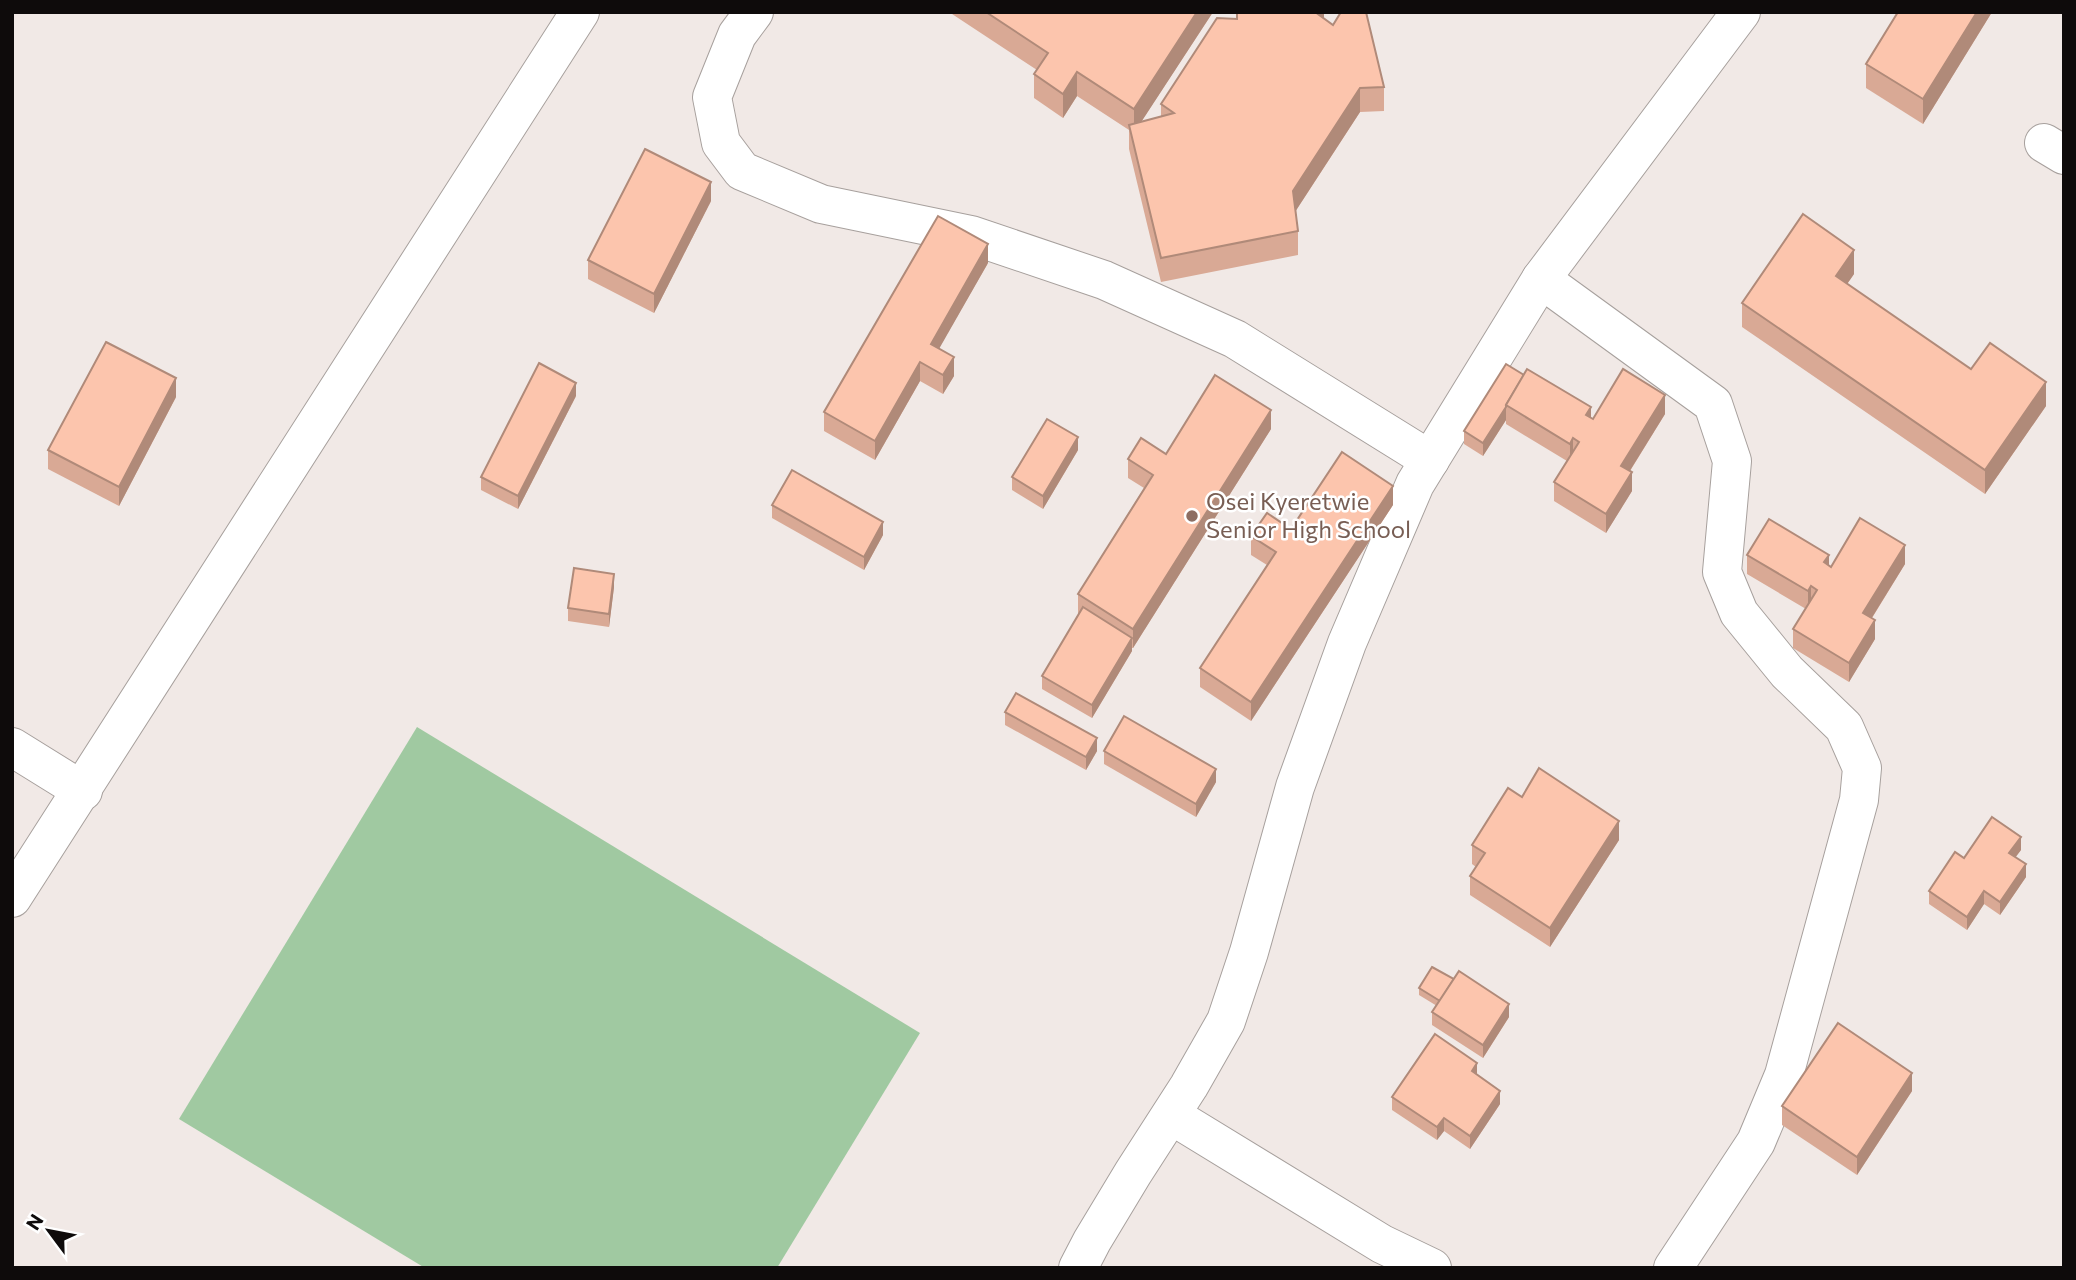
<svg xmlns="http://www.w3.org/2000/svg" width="2076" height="1280" viewBox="0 0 2076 1280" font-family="Commissioner,sans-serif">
  <rect width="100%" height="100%" fill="#f1e9e6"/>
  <path fill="#a0c9a1" d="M 417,727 L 920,1033 L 777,1268 L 425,1268 L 179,1119 Z"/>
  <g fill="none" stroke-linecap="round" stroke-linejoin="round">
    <g stroke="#a7a09d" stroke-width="40">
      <g id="minor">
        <path d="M 754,12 L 737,35 L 712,97 L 721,143 L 742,171 L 821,204 L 971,235 L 1104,280 L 1235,339 L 1430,460"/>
        <path d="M 2044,143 L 2064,155"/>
        <path d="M 1541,279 L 1713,404 L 1732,461 L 1722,572 L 1739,613 L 1787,672 L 1844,727 L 1862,768 L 1859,800 L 1784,1075 L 1756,1142 L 1673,1268"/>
        <path d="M 12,747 L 83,791"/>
        <path d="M 12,898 L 580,12"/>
        <path d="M 1171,1115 L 1382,1244 L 1432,1268"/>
        <path d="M 1078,1268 L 1092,1241 L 1133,1173 L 1189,1086 L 1226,1021 L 1249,952 L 1295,787 L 1347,643 L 1415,484 L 1541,279 L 1741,12"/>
      </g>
    </g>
    <use href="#minor" stroke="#fff" stroke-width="38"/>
  </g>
  <g fill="#d9a995">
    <path d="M 949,12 L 1213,12 L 1141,122 L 1161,116 L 1161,104 L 1237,19 L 1324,12 L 1324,19 L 1384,87 L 1384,111 L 1360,112 L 1295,212 L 1298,231 L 1298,255 L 1161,282 L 1129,149 L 1129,130 L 1077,96 L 1063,118 L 1034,98 L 1034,74 L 1037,70 Z"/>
    <path d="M 1898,12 L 1992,12 L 1923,124 L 1866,88 L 1866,64 Z"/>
    <path d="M 711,201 L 654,313 L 588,279 L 588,260 Z"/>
    <path d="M 988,263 L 939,348 L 954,376 L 943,394 L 920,381 L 875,460 L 824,431 L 824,412 Z"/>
    <path d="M 1854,274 L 1847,284 L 1971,369 L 2046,406 L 1985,494 L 1742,327 L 1742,303 Z"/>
    <path d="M 1506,364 L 1593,419 L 1665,414 L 1630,471 L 1632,491 L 1606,533 L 1554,501 L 1554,482 L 1567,461 L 1506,424 L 1506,420 L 1483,456 L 1464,444 L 1464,431 Z"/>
    <path d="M 576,396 L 518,509 L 481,490 L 481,477 Z"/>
    <path d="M 176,397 L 119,506 L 48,469 L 48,450 Z"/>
    <path d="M 1271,429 L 1133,648 L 1132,648 L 1132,651 L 1092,718 L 1042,689 L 1042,676 L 1079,614 L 1078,613 L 1078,594 L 1144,488 L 1128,478 L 1128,459 L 1166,454 Z"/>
    <path d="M 1078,450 L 1043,509 L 1012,490 L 1012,477 Z"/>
    <path d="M 772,505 L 883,535 L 864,570 L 772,518 Z"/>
    <path d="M 1393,505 L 1251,721 L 1200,687 L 1200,668 L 1267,565 L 1251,555 L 1251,536 L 1291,529 Z"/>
    <path d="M 1747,555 L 1829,565 L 1831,567 L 1905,564 L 1872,618 L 1875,639 L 1849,682 L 1793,648 L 1793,629 L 1806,609 L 1747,574 Z"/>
    <path d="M 614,587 L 609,627 L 568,621 L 568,608 Z"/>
    <path d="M 1005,712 L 1097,751 L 1086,770 L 1005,725 Z"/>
    <path d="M 1104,751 L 1216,782 L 1196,817 L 1104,764 Z"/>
    <path d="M 1522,797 L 1619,840 L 1550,947 L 1470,895 L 1470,876 L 1476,867 L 1472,864 L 1472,845 Z"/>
    <path d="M 2021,850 L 2015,857 L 2026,877 L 2000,915 L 1984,904 L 1967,930 L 1929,904 L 1929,891 Z"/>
    <path d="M 1419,988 L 1509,1017 L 1483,1058 L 1432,1025 L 1432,1012 L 1437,1006 L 1419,995 Z"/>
    <path d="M 1477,1075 L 1500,1104 L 1470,1149 L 1444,1131 L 1437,1140 L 1392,1110 L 1392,1097 Z"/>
    <path d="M 1912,1091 L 1857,1175 L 1782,1125 L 1782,1106 Z"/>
  </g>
  <g fill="#b08a79">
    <path d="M 1197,12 L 1213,12 L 1134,133 L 1134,109 Z"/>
    <path d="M 1315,12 L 1324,12 L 1324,19 L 1315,37 Z"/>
    <path d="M 1977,12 L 1992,12 L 1923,124 L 1923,99 Z"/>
    <path d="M 1077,72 L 1077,96 L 1063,118 L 1063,94 Z"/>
    <path d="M 1360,88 L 1360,112 L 1293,215 L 1293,191 Z"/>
    <path d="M 711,182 L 711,201 L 654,313 L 654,294 Z"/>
    <path d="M 988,244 L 988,263 L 931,363 L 931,344 Z"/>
    <path d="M 1854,250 L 1854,274 L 1836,300 L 1836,276 Z"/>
    <path d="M 954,357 L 954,376 L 943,394 L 943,375 Z"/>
    <path d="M 920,362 L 920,381 L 875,460 L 875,441 Z"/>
    <path d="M 176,378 L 176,397 L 119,506 L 119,487 Z"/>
    <path d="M 2046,382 L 2046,406 L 1985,494 L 1985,470 Z"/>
    <path d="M 576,383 L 576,396 L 518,509 L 518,496 Z"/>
    <path d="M 1665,395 L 1665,414 L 1621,485 L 1621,466 Z"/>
    <path d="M 1506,407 L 1506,420 L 1483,456 L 1483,443 Z"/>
    <path d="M 1591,407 L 1591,426 L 1586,415 Z"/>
    <path d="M 1271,410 L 1271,429 L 1133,648 L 1133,629 Z"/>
    <path d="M 1078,437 L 1078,450 L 1043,509 L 1043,496 Z"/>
    <path d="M 1573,438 L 1573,457 L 1570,463 L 1570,444 Z"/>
    <path d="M 1632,472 L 1632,491 L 1606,533 L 1606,514 Z"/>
    <path d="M 1393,486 L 1393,505 L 1251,721 L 1251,702 Z"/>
    <path d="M 883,522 L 883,535 L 864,570 L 864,557 Z"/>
    <path d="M 1905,545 L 1905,564 L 1863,632 L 1863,613 Z"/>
    <path d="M 1829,555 L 1829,574 L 1824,562 Z"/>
    <path d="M 614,574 L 614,587 L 609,627 L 609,614 Z"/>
    <path d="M 1811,586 L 1811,605 L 1808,610 L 1808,591 Z"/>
    <path d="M 1875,620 L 1875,639 L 1849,682 L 1849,663 Z"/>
    <path d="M 1132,638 L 1132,651 L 1092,718 L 1092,705 Z"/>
    <path d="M 1097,738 L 1097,751 L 1086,770 L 1086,757 Z"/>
    <path d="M 1216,769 L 1216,782 L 1196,817 L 1196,804 Z"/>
    <path d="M 1619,821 L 1619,840 L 1550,947 L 1550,928 Z"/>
    <path d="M 2021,837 L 2021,850 L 2009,866 L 2009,853 Z"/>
    <path d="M 2026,864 L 2026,877 L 2000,915 L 2000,902 Z"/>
    <path d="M 1984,891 L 1984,904 L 1967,930 L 1967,917 Z"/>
    <path d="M 1509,1004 L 1509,1017 L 1483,1058 L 1483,1045 Z"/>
    <path d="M 1477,1063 L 1477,1076 L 1472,1071 Z"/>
    <path d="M 1912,1073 L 1912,1091 L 1857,1175 L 1857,1157 Z"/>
    <path d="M 1500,1091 L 1500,1104 L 1470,1149 L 1470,1136 Z"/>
    <path d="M 1444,1118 L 1444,1131 L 1437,1140 L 1437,1127 Z"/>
  </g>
  <g fill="#fcc5ad" stroke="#b08a79" stroke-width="2">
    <path d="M 986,12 L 1197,12 L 1134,109 L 1077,72 L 1063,94 L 1034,74 L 1048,53 Z"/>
    <path d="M 1237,12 L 1315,12 L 1333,25 L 1341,12 L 1366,12 L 1384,87 L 1360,88 L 1293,191 L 1298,231 L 1161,258 L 1129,125 L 1174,113 L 1161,104 L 1217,18 L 1237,19 Z"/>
    <path d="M 1898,12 L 1977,12 L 1923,99 L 1866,64 Z"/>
    <path d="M 645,149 L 711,182 L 654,294 L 588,260 Z"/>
    <path d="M 1803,214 L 1854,250 L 1836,276 L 1971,369 L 1990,343 L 2046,382 L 1985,470 L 1742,303 Z"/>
    <path d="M 938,216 L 988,244 L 931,344 L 954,357 L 943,375 L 920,362 L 875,441 L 824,412 Z"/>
    <path d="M 106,342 L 176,378 L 119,487 L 48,450 Z"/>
    <path d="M 539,363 L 576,383 L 518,496 L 481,477 Z"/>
    <path d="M 1506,364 L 1524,375 L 1506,405 L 1506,407 L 1483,443 L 1464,431 Z"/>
    <path d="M 1527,369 L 1591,407 L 1586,415 L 1593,419 L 1623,369 L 1665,395 L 1621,466 L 1632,472 L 1606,514 L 1554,482 L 1579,442 L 1573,438 L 1570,444 L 1506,405 Z"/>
    <path d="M 1215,375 L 1271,410 L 1133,629 L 1078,594 L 1153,475 L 1128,459 L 1141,438 L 1166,454 Z"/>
    <path d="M 1047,419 L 1078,437 L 1043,496 L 1012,477 Z"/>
    <path d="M 1342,452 L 1393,486 L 1251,702 L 1200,668 L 1276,552 L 1251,536 L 1267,513 L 1291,529 Z"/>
    <path d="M 792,470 L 883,522 L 864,557 L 772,505 Z"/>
    <path d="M 1860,518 L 1905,545 L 1863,613 L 1875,620 L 1849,663 L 1793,629 L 1817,590 L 1811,586 L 1808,591 L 1747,555 L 1769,519 L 1829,555 L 1824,562 L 1831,567 Z"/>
    <path d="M 574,568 L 614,574 L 609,614 L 568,608 Z"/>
    <path d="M 1083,607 L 1132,638 L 1092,705 L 1042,676 Z"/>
    <path d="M 1016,693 L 1097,738 L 1086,757 L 1005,712 Z"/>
    <path d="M 1124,716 L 1216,769 L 1196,804 L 1104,751 Z"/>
    <path d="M 1539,768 L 1619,821 L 1550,928 L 1470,876 L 1485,853 L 1472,845 L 1508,788 L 1522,797 Z"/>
    <path d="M 1992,817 L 2021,837 L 2009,853 L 2026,864 L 2000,902 L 1984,891 L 1967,917 L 1929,891 L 1955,852 L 1964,858 Z"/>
    <path d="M 1432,967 L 1454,979 L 1440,1001 L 1419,988 Z"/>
    <path d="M 1459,971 L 1509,1004 L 1483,1045 L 1432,1012 Z"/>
    <path d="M 1838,1023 L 1912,1073 L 1857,1157 L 1782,1106 Z"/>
    <path d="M 1435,1034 L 1477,1063 L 1472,1071 L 1500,1091 L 1470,1136 L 1444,1118 L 1437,1127 L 1392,1097 Z"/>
  </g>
  <circle fill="#8d6e63" stroke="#fff" stroke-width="2.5" cx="1192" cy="516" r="7"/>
  <g text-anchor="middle" stroke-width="5" stroke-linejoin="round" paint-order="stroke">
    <g font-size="24" fill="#785e54" stroke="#fff" text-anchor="start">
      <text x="1206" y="510">Osei Kyeretwie<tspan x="1206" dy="28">Senior High School</tspan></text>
    </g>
  </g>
  <rect width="2076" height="1280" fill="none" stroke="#0e0b0b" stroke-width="28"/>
  <g transform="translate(49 1231) rotate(302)" stroke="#ffffff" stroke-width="5" paint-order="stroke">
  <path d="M0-5L12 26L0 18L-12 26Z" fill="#0e0b0b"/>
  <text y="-10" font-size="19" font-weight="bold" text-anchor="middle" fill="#0e0b0b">N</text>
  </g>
</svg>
